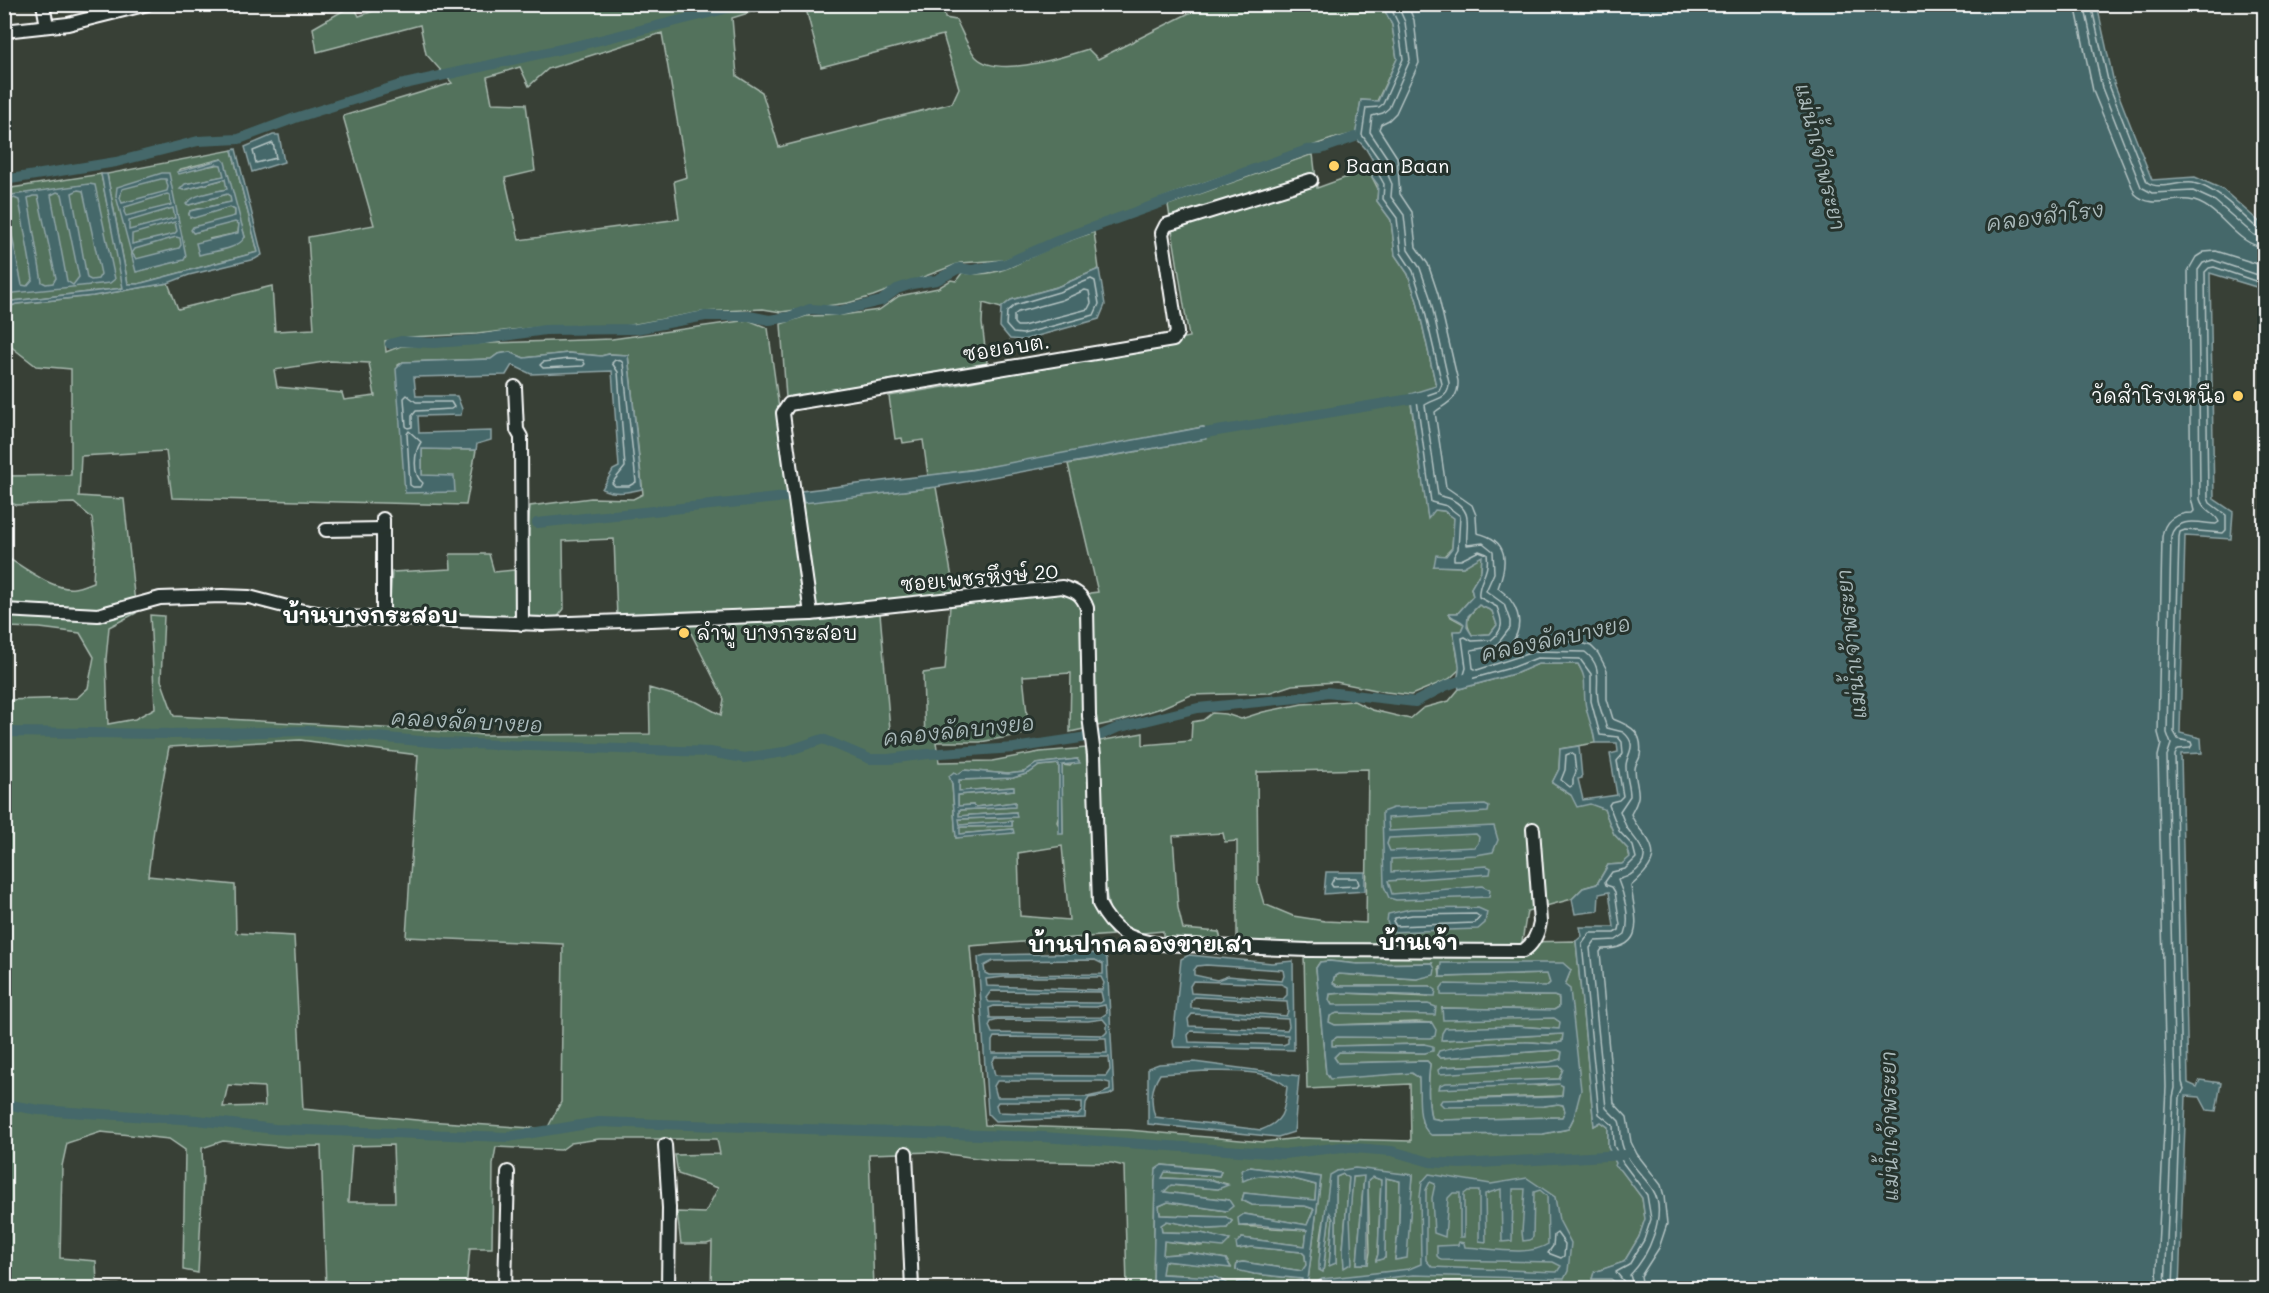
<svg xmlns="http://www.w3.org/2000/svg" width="2269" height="1293" viewBox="0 0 2269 1293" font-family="Mali,'Playpen Sans Thai',sans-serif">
  <rect width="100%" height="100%" fill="#384036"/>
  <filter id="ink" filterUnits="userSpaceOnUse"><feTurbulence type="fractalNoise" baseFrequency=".0167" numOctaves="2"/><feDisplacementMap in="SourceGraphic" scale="12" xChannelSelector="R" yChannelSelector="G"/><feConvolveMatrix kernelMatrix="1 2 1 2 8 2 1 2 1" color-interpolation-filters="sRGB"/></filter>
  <g filter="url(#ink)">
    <g fill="#52725c" stroke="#a8b8ae" stroke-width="1.5" fill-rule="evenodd">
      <path d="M 394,4 L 673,4 L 674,8 L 688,4 L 801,5 L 758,10 L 732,18 L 737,76 L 762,92 L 779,147 L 952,103 L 959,88 L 943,35 L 821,67 L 805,5 L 943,5 L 945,18 L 956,20 C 961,29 969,50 976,57 C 998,79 1062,57 1088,49 L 1098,59 L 1205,5 L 1382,5 L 1392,25 L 1397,59 L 1377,101 L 1361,100 L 1356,133 L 1332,139 L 1191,187 L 1004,260 L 960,263 L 873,296 L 848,303 L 781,312 L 763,309 L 702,312 L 625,326 L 550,326 L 477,334 L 409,337 L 385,341 L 386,352 L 401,346 L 612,339 L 748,320 L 768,328 L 792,504 L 936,487 L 955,595 L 880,613 L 891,741 L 925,741 L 923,673 L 945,670 L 950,606 L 1064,589 L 1078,601 L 1090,593 L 1098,592 L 1068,464 L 1205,439 L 1203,427 L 1029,461 L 928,476 L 923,440 L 903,443 L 902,438 L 895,439 L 889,396 L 956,385 L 1189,337 L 1168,205 L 1313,154 L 1317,188 L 1375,167 L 1372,177 L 1378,189 L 1377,201 L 1391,220 L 1395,255 L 1408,274 L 1417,301 L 1436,386 L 1411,404 L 1428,517 L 1434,510 L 1444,511 L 1454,518 L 1452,548 L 1434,566 L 1463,567 L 1482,555 L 1481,571 L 1471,588 L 1473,596 L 1458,613 L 1449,613 L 1451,617 L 1464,624 L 1461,631 L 1453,632 L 1460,669 L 1449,679 L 1411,695 L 1386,692 L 1336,682 L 1292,685 L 1268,693 L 1191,695 L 1161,708 L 1120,721 L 1070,732 L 1071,673 L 1023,676 L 1028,723 L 1024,734 L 980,742 L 936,742 L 939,762 L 992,761 L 1040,752 L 1086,748 L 1094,908 L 1112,935 L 970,946 L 985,1125 L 1128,1130 L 1263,1142 L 1299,1138 L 1411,1141 L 1410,1084 L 1307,1089 L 1304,954 L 1237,942 L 1237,841 L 1225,842 L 1223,833 L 1173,836 L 1178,908 L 1183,929 L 1219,932 L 1221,939 L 1163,941 L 1163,931 L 1131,934 L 1110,914 L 1105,887 L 1099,741 L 1143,733 L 1143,745 L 1191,741 L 1192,722 L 1203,720 L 1212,713 L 1226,714 L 1241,719 L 1263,712 L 1302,704 L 1354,701 L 1372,710 L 1410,719 L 1423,708 L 1449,701 L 1459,689 L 1517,673 L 1538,664 L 1578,664 L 1585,676 L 1595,743 L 1560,749 L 1559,769 L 1552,783 L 1571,795 L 1604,809 L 1614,834 L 1628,849 L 1630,858 L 1622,864 L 1608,865 L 1597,884 L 1583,888 L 1572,899 L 1527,911 L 1522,942 L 1576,941 L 1594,1126 L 1601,1122 L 1608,1127 L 1608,1147 L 1616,1163 L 1642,1198 L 1645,1219 L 1639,1237 L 1624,1262 L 1595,1272 L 1592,1279 L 1611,1279 L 1623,1288 L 1307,1288 L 1321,1177 L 1250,1167 L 1243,1180 C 1267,1170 1292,1178 1316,1185 L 1315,1201 L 1244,1193 L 1242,1200 L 1252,1205 L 1305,1206 L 1314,1209 L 1307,1225 L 1245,1214 L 1239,1226 L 1307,1230 L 1305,1246 L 1242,1238 L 1238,1249 L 1251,1247 L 1302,1252 L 1305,1255 L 1306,1266 L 1302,1271 L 1243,1262 L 1237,1263 L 1236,1269 L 1254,1274 L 1303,1279 L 1301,1288 L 1269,1288 L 1248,1282 L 1238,1282 L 1236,1288 L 1163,1288 L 1164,1281 L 1170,1281 L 1214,1288 L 1188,1275 L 1162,1274 L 1163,1261 L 1231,1267 L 1226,1259 L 1190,1253 L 1163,1255 L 1164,1241 L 1200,1246 L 1230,1241 L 1201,1233 L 1162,1232 L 1161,1225 L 1167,1221 L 1209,1229 L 1227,1228 L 1232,1221 L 1226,1217 L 1160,1215 L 1159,1206 L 1168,1202 L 1226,1211 L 1229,1200 L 1164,1192 L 1170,1185 L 1218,1189 L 1227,1184 L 1212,1180 L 1161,1178 L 1165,1172 L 1219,1176 L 1221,1172 L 1212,1169 L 1162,1165 L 1155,1181 L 1153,1288 L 1127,1288 L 1124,1166 L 1112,1163 L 999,1161 L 933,1152 L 869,1154 L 874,1288 L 711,1288 L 712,1242 L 707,1244 L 681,1244 L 677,1212 L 705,1213 L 718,1188 L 678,1174 L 675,1155 L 720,1154 L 717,1139 L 599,1139 L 571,1143 L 561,1150 L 496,1147 L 493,1164 L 492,1248 L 470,1248 L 466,1288 L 326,1288 L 321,1146 L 286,1147 L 223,1141 L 202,1148 L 203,1176 L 198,1273 L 183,1270 L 185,1150 L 169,1139 L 101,1132 L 67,1143 L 62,1166 L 60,1258 L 96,1261 L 97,1284 L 119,1285 L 119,1288 L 5,1288 L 5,700 L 77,698 L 88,688 L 94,657 L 80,633 L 40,628 L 5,627 L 5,557 C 25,566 52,591 74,588 C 81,587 87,584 93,582 L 95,541 L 92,518 L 74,503 L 16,505 L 5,500 L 5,476 L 71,475 L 71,369 L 36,366 L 5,342 L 5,309 L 16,304 L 93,296 L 168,283 L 178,309 L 272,286 L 275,331 L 314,329 L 308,237 L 374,225 L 343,116 L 452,83 L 426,54 L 420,25 L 317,52 L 313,28 L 353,5 L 359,16 ZM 662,33 L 687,177 L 674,181 L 679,219 L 519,240 L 505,178 L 535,171 L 526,104 L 492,103 L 487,77 L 520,67 L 529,86 L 548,69 ZM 510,352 L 524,358 L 568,353 L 601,356 L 609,354 L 628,355 L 643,494 L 633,499 L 591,498 L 530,506 L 525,569 L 494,572 L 489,554 L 450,554 L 451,569 L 392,572 L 389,614 L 556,619 L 564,609 L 563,541 L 614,539 L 617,618 L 687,625 L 724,699 L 721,715 L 697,702 L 649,688 L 650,734 L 484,735 L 419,730 L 174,716 L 161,680 L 164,616 L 150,615 L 155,708 L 135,719 L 108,724 L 106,659 L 109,627 L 136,613 L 124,499 L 79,496 L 81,456 L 166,451 L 172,498 L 466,505 L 476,450 L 422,449 L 422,475 L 398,365 L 403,362 L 491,359 L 498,354 ZM 330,361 L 369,363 L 375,396 L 344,400 L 342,393 L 277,387 L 274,370 ZM 300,740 L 418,755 L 406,937 L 563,944 L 561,1102 L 547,1129 L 427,1121 L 303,1109 L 294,936 L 236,933 L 235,885 L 148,876 L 154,829 L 169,747 ZM 1077,759 L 1070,766 L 1062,765 L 1063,834 L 1057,822 L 1060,812 L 1059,764 L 1039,766 L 1029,773 L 1013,778 L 959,780 L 959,791 L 1013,787 L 1014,790 L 958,795 L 958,806 L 973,805 L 975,807 L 1015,802 L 1014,807 L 959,810 L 958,816 L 1016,812 L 1016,817 L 959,819 L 959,825 L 1012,822 L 1012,826 L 959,827 L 959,834 L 1013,829 L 956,838 L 952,784 L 964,770 L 1008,774 L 1024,772 L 1036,764 ZM 1368,769 L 1366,923 L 1325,921 L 1293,916 L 1264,904 L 1258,884 L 1257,772 ZM 1062,846 L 1069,920 L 1020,916 L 1018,853 ZM 1329,961 L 1357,964 L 1432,963 L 1417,979 L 1339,974 L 1334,977 L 1333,984 L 1337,986 L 1430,986 L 1428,997 L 1344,993 L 1330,994 L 1329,1000 L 1332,1005 L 1390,1014 L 1337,1013 L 1330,1015 L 1329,1023 L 1335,1025 L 1416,1022 L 1432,1023 L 1337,1037 L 1331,1040 L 1332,1046 L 1424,1044 L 1425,1053 L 1339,1052 L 1334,1057 L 1338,1063 L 1427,1061 L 1430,1064 C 1428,1082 1427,1100 1431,1118 L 1441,1120 L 1562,1117 L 1565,1111 L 1563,1105 L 1558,1104 L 1544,1106 L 1458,1099 L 1562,1096 L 1563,1086 L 1560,1084 L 1538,1086 L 1519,1081 L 1560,1079 L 1563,1069 L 1560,1066 L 1442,1067 L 1550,1062 L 1561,1059 L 1562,1052 L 1558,1050 L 1440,1058 L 1437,1055 C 1457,1044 1501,1042 1525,1042 C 1538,1041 1550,1046 1562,1042 L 1563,1034 L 1442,1040 L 1515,1026 L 1560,1029 L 1560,1022 L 1554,1018 L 1441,1008 L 1554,1010 L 1559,1007 L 1559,998 L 1554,996 L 1442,995 L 1547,986 L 1550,983 L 1548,974 L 1440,977 L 1439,967 L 1571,970 L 1565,985 L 1574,1117 L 1568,1129 L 1543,1134 L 1432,1135 L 1422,1122 L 1419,1077 L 1411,1073 L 1330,1078 L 1326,1073 L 1316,968 L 1320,962 ZM 228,1085 L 264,1087 L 265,1106 L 223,1107 ZM 393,1145 L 395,1202 L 348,1202 L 352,1146 ZM 1337,1171 L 1413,1175 L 1406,1258 L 1395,1259 L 1399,1222 L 1400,1181 L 1386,1178 L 1385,1258 L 1376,1260 L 1378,1254 L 1381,1180 L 1373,1177 L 1368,1180 L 1370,1252 L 1368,1264 L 1357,1264 L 1364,1176 L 1353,1177 L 1344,1267 L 1343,1250 L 1349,1177 L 1343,1174 L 1336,1177 L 1336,1263 L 1329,1265 L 1333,1219 L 1330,1211 L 1323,1272 C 1313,1246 1330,1199 1337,1171 Z"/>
      <path d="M 232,150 L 258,252 L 138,284 L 128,284 L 107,174 ZM 222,159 L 245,237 L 209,239 L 238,233 L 239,224 L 235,221 L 193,233 L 235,216 L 235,210 L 230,207 L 190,217 L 189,214 L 190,211 L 232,202 L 230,196 L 227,194 L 189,205 L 205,194 L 228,189 L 225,179 L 184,190 L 181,189 L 186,184 L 225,176 L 221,164 L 177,172 L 181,169 Z"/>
      <path d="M 101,174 L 124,288 L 5,302 L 5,189 Z"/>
      <path d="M 1094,232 L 1099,269 L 1057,287 L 1011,300 L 1001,308 L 983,303 L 982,323 L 987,363 L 786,398 L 781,324 L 806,316 L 842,315 L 879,310 L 899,296 L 938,288 L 951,280 L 956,281 L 962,273 C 1001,278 1016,263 1050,248 C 1065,242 1080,237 1094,232 Z"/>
      <path d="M 1479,605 L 1492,611 L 1497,625 L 1490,634 L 1472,635 C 1463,620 1468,616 1479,605 Z"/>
    </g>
    <g fill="#44686a" stroke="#8fa4a6" stroke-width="1.5" fill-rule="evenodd">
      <path d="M 1382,5 L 2097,5 L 2114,83 L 2152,180 L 2195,177 L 2222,189 L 2264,226 L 2264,294 L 2256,287 L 2210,273 L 2214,499 L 2233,512 L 2231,539 L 2185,536 L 2180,733 L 2201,738 L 2202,753 L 2181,754 L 2188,1083 L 2197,1087 L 2200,1080 L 2221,1083 L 2216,1111 L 2207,1110 L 2200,1097 L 2186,1096 L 2179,1288 L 1623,1288 L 1611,1279 L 1592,1279 L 1594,1272 L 1624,1262 L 1639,1237 L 1645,1219 L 1642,1198 L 1621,1170 L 1615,1166 L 1616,1163 L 1608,1147 L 1608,1127 L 1601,1122 L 1594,1126 L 1576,941 L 1582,936 L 1580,927 L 1614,927 L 1609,892 L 1599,894 L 1598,911 L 1575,914 L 1572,899 L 1583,888 L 1597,884 L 1608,865 L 1622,864 L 1630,857 L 1628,849 L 1614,834 L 1604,809 L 1590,804 L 1577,807 L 1571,795 L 1552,783 L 1559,769 L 1560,749 L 1579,746 L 1582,778 L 1578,779 L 1583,800 L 1617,795 L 1610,754 L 1618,752 L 1617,743 L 1595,743 C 1594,728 1586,715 1585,701 C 1583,684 1588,681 1578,664 L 1538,664 L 1517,673 L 1459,689 C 1455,676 1460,676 1459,665 C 1458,654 1455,643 1453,631 L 1461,631 L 1464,624 C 1460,619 1452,619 1449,613 L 1458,613 L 1473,596 L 1471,588 L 1481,571 L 1482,556 L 1463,567 L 1434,566 L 1436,555 L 1446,556 L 1452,548 L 1454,518 L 1444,511 L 1435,510 L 1428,519 L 1410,394 L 1436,386 L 1417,301 L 1408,274 L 1395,255 L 1391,220 L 1377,201 L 1378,185 L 1372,177 L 1375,164 L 1366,149 L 1355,137 L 1361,100 L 1378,101 L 1397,59 L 1392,25 ZM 1479,605 L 1492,611 L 1497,625 L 1490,634 L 1472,635 L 1467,627 L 1468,616 Z"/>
      <path d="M 273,135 L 279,135 L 284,162 L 252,172 L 245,147 Z"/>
      <path d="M 236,149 L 262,255 L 255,259 L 189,275 L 168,283 L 93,296 L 16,304 L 5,309 L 5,302 L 123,288 L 101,174 L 107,174 L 128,284 L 138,284 L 258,252 L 232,150 Z"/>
      <path d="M 222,159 L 225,162 L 245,237 C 238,250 212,251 199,255 L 196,243 L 238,233 L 239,224 L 235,222 L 193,233 L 191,230 L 193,227 L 235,216 L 235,210 L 230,207 L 194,218 L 190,217 L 189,214 L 190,211 L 231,202 L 230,196 L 227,194 L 189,205 L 186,204 C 195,193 214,192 227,189 L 225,179 L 184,190 L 180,189 L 185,184 L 224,176 L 221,165 L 216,164 L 179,174 L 177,172 Z"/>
      <path d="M 162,173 L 169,173 L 186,256 L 184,260 L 136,272 L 116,196 L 117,187 ZM 161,179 L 166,179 L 168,187 L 167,191 L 122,203 L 120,198 L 122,189 ZM 167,194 L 170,195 L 171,205 L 126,216 L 124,212 L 125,207 ZM 173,208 L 175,218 L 129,230 L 129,221 ZM 175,222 L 177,231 L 174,234 L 132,244 L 132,234 ZM 176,237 L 180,238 L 181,245 L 179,248 L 136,259 L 132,253 L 135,249 Z"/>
      <path d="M 89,184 L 95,185 L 115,279 L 110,283 L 5,294 L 5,287 L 10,287 L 11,283 L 5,247 L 5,196 ZM 78,190 L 83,191 L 101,274 L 98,279 L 91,280 L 87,278 L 72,193 ZM 57,192 L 62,194 L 79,277 L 73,285 L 67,281 L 51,195 ZM 33,196 L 38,196 L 56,278 L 53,283 L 46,284 L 42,282 L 28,198 ZM 14,198 L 19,200 L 33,279 L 27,286 L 22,285 L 6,206 L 8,201 Z"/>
      <path d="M 1099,269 L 1105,305 L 1099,319 L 1023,340 L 1010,339 L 1000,327 L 1001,308 L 1011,300 L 1057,287 Z"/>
      <path d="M 510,352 L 524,358 L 568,353 L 601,356 L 609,354 L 628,355 L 642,489 C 630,492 615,495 602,489 L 613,470 L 619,467 L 612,371 L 531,374 L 512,365 L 506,375 L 414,377 L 416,396 L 457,396 L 462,409 L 461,415 L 418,416 L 419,433 L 491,431 L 491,440 L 477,444 L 476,450 L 422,449 L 422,475 L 454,476 L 455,492 L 405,493 L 396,369 L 403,362 L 491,359 L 498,354 Z"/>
      <path d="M 1204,427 L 1206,439 L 936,487 L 804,503 L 801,491 L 971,470 Z"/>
      <path d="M 1077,759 L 1080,763 L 1062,765 L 1063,834 L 1059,834 L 1059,764 L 1039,766 L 1029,773 L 1013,778 L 959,780 L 959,791 L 1014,787 L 1014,790 L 958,795 L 958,806 L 973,805 L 976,807 L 1015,802 L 1015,807 L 959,810 L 959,816 L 1016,812 L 1017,817 L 959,819 L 960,825 L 1012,821 L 1012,826 L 960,827 L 960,834 L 1013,829 L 1014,833 L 956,838 L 952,784 L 949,776 L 954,772 L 958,774 L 964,770 L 1008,774 L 1024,772 L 1036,764 Z"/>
      <path d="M 1485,805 L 1489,807 L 1488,812 L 1388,818 L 1389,831 L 1494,826 L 1498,840 L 1493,852 L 1476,855 L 1391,859 L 1391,872 L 1487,866 L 1491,868 L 1490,874 L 1388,881 L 1392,894 L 1482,886 L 1490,890 L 1489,897 L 1396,900 L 1389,898 L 1384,886 L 1382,812 L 1393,808 ZM 1476,834 L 1479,837 L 1478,843 L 1475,847 L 1390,851 L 1387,844 L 1389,838 Z"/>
      <path d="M 1326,872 L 1365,872 L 1365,891 L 1324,894 Z"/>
      <path d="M 1478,908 L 1487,912 L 1485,923 L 1478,929 L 1390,932 L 1387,921 L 1388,914 L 1410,909 Z"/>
      <path d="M 1104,953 L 1107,959 L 1114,1092 L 1109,1095 L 1089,1098 L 1086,1103 L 1085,1118 L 995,1121 L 988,1114 L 978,957 L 985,955 ZM 1095,960 L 1103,964 L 1103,974 L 989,975 L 985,973 L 984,966 L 993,961 ZM 1004,977 L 1101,977 L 1104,983 L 1102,990 L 987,986 L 986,979 ZM 991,991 L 1101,992 L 1103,1001 L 1100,1003 L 989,1002 L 986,998 ZM 1105,1005 L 1107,1013 L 1101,1017 L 990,1018 L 989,1008 L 994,1006 L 1096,1007 ZM 1103,1019 L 1107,1024 L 1107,1032 L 1104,1035 L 992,1033 L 989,1026 L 991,1022 L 998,1020 L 1088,1021 ZM 994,1037 L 1106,1038 L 1107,1053 L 992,1053 L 992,1041 ZM 995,1057 L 1109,1057 L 1110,1070 L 1106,1076 L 995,1075 L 992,1063 ZM 997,1081 L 1102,1081 L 1110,1083 L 1110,1090 L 1101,1094 L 1087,1097 L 997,1097 L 994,1086 ZM 998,1102 L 1082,1102 L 1082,1111 L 1078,1115 L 998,1112 L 996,1105 Z"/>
      <path d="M 1189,955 L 1272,963 L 1293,961 L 1294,1050 L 1174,1047 L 1173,1042 L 1181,959 ZM 1206,965 L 1283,970 L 1284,976 L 1282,981 L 1228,976 L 1217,980 L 1194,975 L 1194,970 L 1197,966 ZM 1193,981 L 1281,984 L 1287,987 L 1287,995 L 1283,999 L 1191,993 L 1190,986 ZM 1195,997 L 1287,1002 L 1288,1011 L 1286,1016 L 1191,1008 L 1191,1001 ZM 1192,1014 L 1288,1019 L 1289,1026 L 1287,1030 L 1189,1026 L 1188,1019 ZM 1191,1031 L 1288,1035 L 1288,1043 L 1283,1045 L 1189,1042 L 1188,1035 Z"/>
      <path d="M 1329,961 L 1357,964 L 1432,963 L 1435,969 L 1434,975 L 1417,979 L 1339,974 L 1334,977 L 1333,983 L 1338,986 L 1430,986 L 1436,990 L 1435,996 L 1344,993 L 1330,994 L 1329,1000 L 1332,1005 L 1428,1004 L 1436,1007 L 1435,1015 L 1337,1013 L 1330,1016 L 1329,1022 L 1335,1025 L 1432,1023 L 1436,1030 L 1435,1036 L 1430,1038 L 1337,1037 L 1332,1040 L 1332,1046 L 1424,1044 L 1433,1046 L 1433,1051 L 1425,1053 L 1339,1052 L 1334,1057 L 1338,1063 L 1427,1061 L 1430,1064 C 1428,1082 1427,1100 1431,1118 L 1441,1120 L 1562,1117 L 1565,1111 L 1563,1105 L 1558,1104 L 1544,1106 L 1444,1107 L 1440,1103 L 1442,1100 L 1554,1097 L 1562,1096 L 1563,1086 L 1559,1084 L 1439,1089 L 1440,1085 L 1446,1083 L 1559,1079 L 1563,1069 L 1560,1066 L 1439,1074 L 1438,1070 L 1442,1067 L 1550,1062 L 1561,1059 L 1562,1052 L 1558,1050 L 1440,1058 L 1437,1055 L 1439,1051 C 1465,1044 1497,1042 1525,1042 C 1538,1041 1550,1046 1562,1042 L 1563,1034 L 1441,1040 L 1442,1033 L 1445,1028 L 1515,1026 L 1559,1029 L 1560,1022 L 1554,1018 L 1443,1020 L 1442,1008 L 1554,1010 L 1559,1007 L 1559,998 L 1554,996 L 1441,995 L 1441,988 L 1444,984 L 1547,986 L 1550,983 L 1547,974 L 1440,977 L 1441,963 L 1563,963 L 1571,970 L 1565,985 L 1570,989 L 1581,1090 L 1574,1117 L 1568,1129 L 1543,1134 L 1431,1135 C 1416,1125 1420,1094 1419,1078 L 1412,1073 L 1330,1079 L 1326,1073 L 1316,968 L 1320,962 Z"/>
      <path d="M 1194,1062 L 1299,1076 L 1294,1132 L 1278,1137 L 1148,1124 L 1148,1068 L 1159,1064 ZM 1206,1071 C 1232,1072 1267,1068 1287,1087 C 1284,1110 1285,1121 1261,1130 L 1155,1117 C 1150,1101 1151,1088 1160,1074 Z"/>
      <path d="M 1162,1165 L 1221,1171 L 1219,1176 L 1165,1172 L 1162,1178 L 1212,1180 L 1228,1185 L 1218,1189 L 1171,1185 L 1164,1192 L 1229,1200 L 1233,1206 L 1227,1211 L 1168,1202 L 1159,1206 L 1160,1215 L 1226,1217 L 1232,1221 L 1227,1228 L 1209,1229 L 1167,1221 L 1161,1225 L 1162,1232 L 1201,1233 L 1230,1240 L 1223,1247 L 1164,1241 L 1163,1255 L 1190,1253 L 1226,1259 L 1231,1268 L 1164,1261 L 1162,1274 L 1216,1277 L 1227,1283 L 1225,1288 L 1170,1281 L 1164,1282 L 1163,1288 L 1153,1288 L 1155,1181 L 1156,1169 Z"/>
      <path d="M 1250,1167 L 1321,1177 L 1307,1288 L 1301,1288 L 1302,1279 L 1254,1274 L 1236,1270 L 1237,1263 L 1243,1262 L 1302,1271 L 1306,1265 L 1305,1255 L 1302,1252 L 1251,1247 L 1237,1249 L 1236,1243 L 1242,1238 L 1305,1246 L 1307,1230 L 1256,1225 L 1239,1226 L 1238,1218 L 1244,1214 L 1307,1225 L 1314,1209 L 1305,1206 L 1252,1205 L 1242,1200 L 1244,1193 L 1315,1200 L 1316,1185 C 1292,1178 1266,1170 1243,1181 L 1241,1170 Z"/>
      <path d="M 1355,1168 L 1413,1175 L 1407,1258 L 1395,1260 L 1399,1222 L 1400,1181 L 1386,1178 L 1385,1258 L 1376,1261 L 1378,1254 L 1381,1180 L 1373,1177 L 1368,1181 L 1368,1264 L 1357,1264 L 1364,1176 L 1353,1177 L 1350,1216 L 1352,1263 L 1344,1268 L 1343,1250 L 1349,1178 L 1343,1174 L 1336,1177 L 1336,1263 L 1329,1266 L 1333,1219 L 1330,1213 L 1323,1272 L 1319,1270 L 1319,1261 L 1330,1175 L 1337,1171 Z"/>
      <path d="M 1429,1174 L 1491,1184 L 1527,1178 L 1555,1197 L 1559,1220 L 1571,1243 L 1568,1271 L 1564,1279 L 1413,1275 L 1326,1285 L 1321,1288 L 1314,1288 L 1314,1284 L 1322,1279 L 1409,1269 L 1421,1264 L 1420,1197 L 1422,1182 ZM 1430,1182 L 1435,1184 L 1432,1198 L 1434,1233 L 1445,1237 L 1448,1198 L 1453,1193 L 1460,1193 L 1460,1237 L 1464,1237 L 1464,1194 L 1468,1191 L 1479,1191 L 1479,1241 L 1486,1242 L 1485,1194 L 1501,1189 L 1502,1242 L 1512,1241 L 1513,1189 L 1525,1189 L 1522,1232 L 1523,1241 L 1530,1240 L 1533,1237 L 1534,1192 L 1540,1190 L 1547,1196 L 1548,1244 C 1529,1257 1489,1248 1465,1247 L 1464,1243 L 1459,1242 L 1458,1245 L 1437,1246 L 1437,1256 L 1441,1260 L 1553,1262 L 1561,1266 L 1557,1272 L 1432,1267 L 1426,1260 L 1426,1190 Z"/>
      <path d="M 1238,1282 L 1248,1282 L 1269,1288 L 1236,1288 Z"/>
    </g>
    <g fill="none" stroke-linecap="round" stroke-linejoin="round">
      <g stroke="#b4c3c3" stroke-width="1.5">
        <path d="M 1389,4 L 1398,23 L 1403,59 L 1383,104 L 1379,107 L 1366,108 L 1362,135 L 1381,162 L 1379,175 L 1384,184 L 1383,199 L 1397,218 L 1401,253 L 1413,271 L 1422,299 L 1442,384 L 1439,391 L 1419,398 L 1417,400 L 1431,502 L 1447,506 L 1460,516 L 1458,549 L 1454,556 L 1454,560 L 1461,560 L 1479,551 L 1487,554 C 1490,575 1477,581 1479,597 L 1497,607 C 1503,622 1504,630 1491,640 L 1472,641 L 1465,637 L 1462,638 L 1466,668 L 1463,678 L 1467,680 L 1514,667 L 1537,658 L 1580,659 L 1591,674 L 1591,701 L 1600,735 L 1618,737 L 1622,742 L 1623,754 L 1617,761 L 1623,796 L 1619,800 L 1611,802 L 1609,805 L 1619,831 L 1633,846 L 1636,858 L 1625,869 L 1612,872 L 1605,882 L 1606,885 L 1612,887 L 1615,892 L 1620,925 L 1619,930 L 1614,933 L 1590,933 L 1582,944 L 1599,1114 L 1613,1125 L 1614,1146 L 1623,1163 L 1647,1195 L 1651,1219 L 1644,1240 L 1629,1265 L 1616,1272 L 1625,1283 L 1626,1288"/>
        <path d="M 1397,4 L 1405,22 L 1410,60 L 1389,108 L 1383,113 L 1372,116 L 1370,132 L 1388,159 L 1387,173 L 1392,184 L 1391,197 L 1404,215 L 1408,250 L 1420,268 L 1430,297 L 1449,383 C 1449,400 1435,398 1425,405 L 1438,495 C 1442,497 1447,497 1451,499 C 1475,512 1465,525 1467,545 L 1483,543 L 1493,551 L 1494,573 L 1486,591 L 1504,604 L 1510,621 L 1510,628 L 1496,646 L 1471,650 L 1473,668 L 1477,670 L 1536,651 L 1585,652 C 1604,667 1595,681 1598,700 C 1600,709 1604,719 1607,728 L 1623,732 C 1640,746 1625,755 1626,767 C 1626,777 1630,786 1630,796 L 1620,811 C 1622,816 1624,823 1627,828 C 1639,845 1657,858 1630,875 C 1626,878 1621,878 1618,880 C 1624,894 1631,919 1625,934 L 1616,940 L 1595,941 L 1590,948 L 1606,1108 L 1619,1121 C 1622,1129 1620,1137 1622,1144 C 1626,1161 1643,1175 1653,1190 C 1668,1214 1648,1257 1630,1275 L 1634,1288"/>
        <path d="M 1407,4 L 1414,20 L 1419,63 L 1396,113 L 1389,120 L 1381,124 L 1379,129 L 1397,157 L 1400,194 L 1412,212 L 1416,247 L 1428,264 L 1438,294 L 1458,381 C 1459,400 1447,403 1435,412 L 1446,487 L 1472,505 L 1476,515 L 1477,533 C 1509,540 1508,562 1498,588 C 1516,601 1527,623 1511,644 L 1512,647 L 1515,648 L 1537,641 L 1579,642 L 1591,646 L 1598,653 L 1607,670 L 1607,699 L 1613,719 C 1631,726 1644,732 1640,756 C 1639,761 1635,764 1635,769 C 1636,792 1644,791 1631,814 C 1634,823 1638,827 1644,834 C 1663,857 1648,871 1631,886 C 1635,918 1648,949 1602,949 L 1600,952 L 1614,1103 L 1627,1117 L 1631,1142 L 1637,1154 L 1661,1185 L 1664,1196 L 1667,1224 L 1659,1248 L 1641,1276 L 1643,1288"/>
        <path d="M 2075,4 L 2093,91 L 2135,194 C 2151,209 2170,198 2189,200 C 2220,204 2234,245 2264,247"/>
        <path d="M 2084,4 L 2102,88 L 2141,187 L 2152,193 L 2193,191 L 2215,201 L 2254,235 L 2264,238"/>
        <path d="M 2091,4 L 2109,85 L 2147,182 C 2159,191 2179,181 2193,183 C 2216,187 2241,214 2258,229 L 2264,230"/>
        <path d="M 273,143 L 276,158 L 256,163 L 253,151 Z"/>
        <path d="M 1091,279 L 1095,281 L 1099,304 L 1094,315 L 1023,334 L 1013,333 L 1006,325 L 1007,312 L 1015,305 L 1059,292 Z"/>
        <path d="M 1085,290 L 1089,291 L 1091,303 L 1088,309 L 1023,326 L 1017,326 L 1014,323 L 1014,315 L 1018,312 L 1062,300 Z"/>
        <path d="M 568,359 L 583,360 L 585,364 L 583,366 L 543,368 L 540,365 L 543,362 Z"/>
        <path d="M 615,360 L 621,361 L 623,363 L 636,482 L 629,486 L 615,486 L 612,483 L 625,467 L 618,372 L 612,363 Z"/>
        <path d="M 407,395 L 416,402 L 451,402 L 454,407 L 451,409 L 416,411 L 412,416 L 412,427 L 408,428 L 406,426 L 404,398 Z"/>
        <path d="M 409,431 L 421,442 C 414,452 412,475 423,483 L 421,487 L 413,487 L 410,485 L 407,434 Z"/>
        <path d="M 1571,753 L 1574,755 L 1576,772 L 1573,779 L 1573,785 L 1570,787 L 1561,780 L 1565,770 L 1566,755 Z"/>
        <path d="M 1334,878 L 1357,878 L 1359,884 L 1357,886 L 1333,887 L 1331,884 Z"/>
        <path d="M 1476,914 L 1480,917 L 1475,923 L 1396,926 L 1393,921 L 1395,918 L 1412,915 Z"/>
        <path d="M 1557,1233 L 1565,1244 L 1564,1256 L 1561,1258 L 1548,1253 L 1553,1246 L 1554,1235 Z"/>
        <path d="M 2156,1288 L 2166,1087 L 2158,756 L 2161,744 L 2158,733 L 2162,537 C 2164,520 2176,513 2192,513 L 2194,511 L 2191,498 L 2188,271 L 2196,257 L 2204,252 L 2216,251 L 2264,266"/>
        <path d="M 2165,1288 L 2173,1097 L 2175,1088 L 2167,756 L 2171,744 L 2167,733 L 2171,536 C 2176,516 2200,523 2216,524 L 2219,522 C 2215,512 2203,511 2200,499 L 2198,270 L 2203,263 L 2213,260 L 2264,277"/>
        <path d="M 2173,1288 L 2180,1097 L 2184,1089 L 2182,1082 L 2175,755 L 2178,749 L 2190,748 L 2192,745 L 2191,742 L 2178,739 L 2174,732 L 2179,537 L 2180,532 L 2185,530 L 2223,533 L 2226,530 L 2226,515 L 2210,503 L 2208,498 L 2205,272 L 2209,268 L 2214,267 L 2258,282 L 2264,286"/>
      </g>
      <g stroke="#44686a" stroke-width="10">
        <path d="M 4,180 L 116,162 L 198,141 L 239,139 L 295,118 L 400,85 L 584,44 L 745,4"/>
        <path d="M 390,344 L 401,341 L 433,343 L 477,340 L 545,330 L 636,329 L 705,316 L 749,316 L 769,320 L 789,317 L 810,309 L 839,311 L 881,301 L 897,289 L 912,284 L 937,280 L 959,268 L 972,270 L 1005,264 L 1066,237 L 1307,150 L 1321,149 L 1355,137"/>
        <path d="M 1193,435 L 1423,397"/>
        <path d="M 537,523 L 787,497"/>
        <path d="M 4,732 L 172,734 L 310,731 L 442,743 L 710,752 L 744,758 L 784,752 L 823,739 L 870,759 L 889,759 L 927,754 L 1014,748 L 1101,735 L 1117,728 L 1198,708 L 1298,698 L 1327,692 L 1415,702 L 1445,686 L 1468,678"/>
        <path d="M 4,1104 L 39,1110 L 197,1120 L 275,1129 L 508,1137 L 599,1122 L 1043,1137 L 1284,1154 L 1342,1147 L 1392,1151 L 1430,1162 L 1461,1164 L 1624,1155"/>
      </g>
      <g stroke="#fff" stroke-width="16">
        <g id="minor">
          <path d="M 43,4 L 47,26"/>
          <path d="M 4,31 L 68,24 L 148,4"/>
          <path d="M 515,387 L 517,430 L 521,437 L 522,624"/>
          <path d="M 383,519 L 383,619"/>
          <path d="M 326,530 L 383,529"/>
          <path d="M 4,610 L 98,615 L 160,598 L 222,596 L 249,597 L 303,611 L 343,617 L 543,624 L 811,614 L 1062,587 C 1076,591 1082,594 1087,608 L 1089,716 L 1094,755 L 1099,904 C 1113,932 1130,940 1160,944 L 1308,950 L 1523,951 C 1534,944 1538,934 1540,922 L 1533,829"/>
          <path d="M 811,614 L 784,421 L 783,413 L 789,404 L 1173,340 L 1177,333 L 1162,233 L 1166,225 L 1311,180"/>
          <path d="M 665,1145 L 669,1208 L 668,1288"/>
          <path d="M 906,1153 L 912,1288"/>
          <path d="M 505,1288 L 508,1172"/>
        </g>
      </g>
      <use href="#minor" stroke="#26332d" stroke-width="12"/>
    </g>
  </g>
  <g fill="#ffd166" stroke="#26332d" stroke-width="2">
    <circle cx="1334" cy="166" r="6"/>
    <circle cx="2238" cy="396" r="6"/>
    <circle cx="684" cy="633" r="6"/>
  </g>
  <g text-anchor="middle" stroke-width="6" stroke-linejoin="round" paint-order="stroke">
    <g font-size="20" fill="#fff" stroke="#26332d" text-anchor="start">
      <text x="1346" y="173">Baan Baan</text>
      <text x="2226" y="403" text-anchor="end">วัดสำโรงเหนือ</text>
      <text x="696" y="640">ลำพู บางกระสอบ</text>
    </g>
    <g font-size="20" fill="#fff" stroke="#26332d">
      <text transform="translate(1006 348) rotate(-9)" y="7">ซอยอบต.</text>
      <text transform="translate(979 578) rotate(-5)" y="7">ซอยเพชรหึงษ์ 20</text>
    </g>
    <g font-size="21" font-style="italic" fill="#abbbbc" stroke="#26332d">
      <text transform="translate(1820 157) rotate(76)" y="7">แม่น้ำเจ้าพระยา</text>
      <text transform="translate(2045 217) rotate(-7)" y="7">คลองสำโรง</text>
      <text transform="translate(1556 639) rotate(-12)" y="7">คลองลัดบางยอ</text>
      <text transform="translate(1852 644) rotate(-96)" y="7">แม่น้ำเจ้าพระยา</text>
      <text transform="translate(467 722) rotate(3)" y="7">คลองลัดบางยอ</text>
      <text transform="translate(959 731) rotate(-6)" y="7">คลองลัดบางยอ</text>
      <text transform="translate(1890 1126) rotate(-91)" y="7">แม่น้ำเจ้าพระยา</text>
    </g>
    <g font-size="22" font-weight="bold" fill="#fff" stroke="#26332d">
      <text x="370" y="623">บ้านบางกระสอบ</text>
      <text x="1418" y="950">บ้านเจ้า</text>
      <text x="1140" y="952">บ้านปากคลองขายเสา</text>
    </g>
  </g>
  <rect width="2269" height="1293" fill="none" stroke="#26332d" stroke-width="24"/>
  <rect x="12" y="12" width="2245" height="1269" fill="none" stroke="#fff" stroke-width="2" filter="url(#ink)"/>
</svg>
